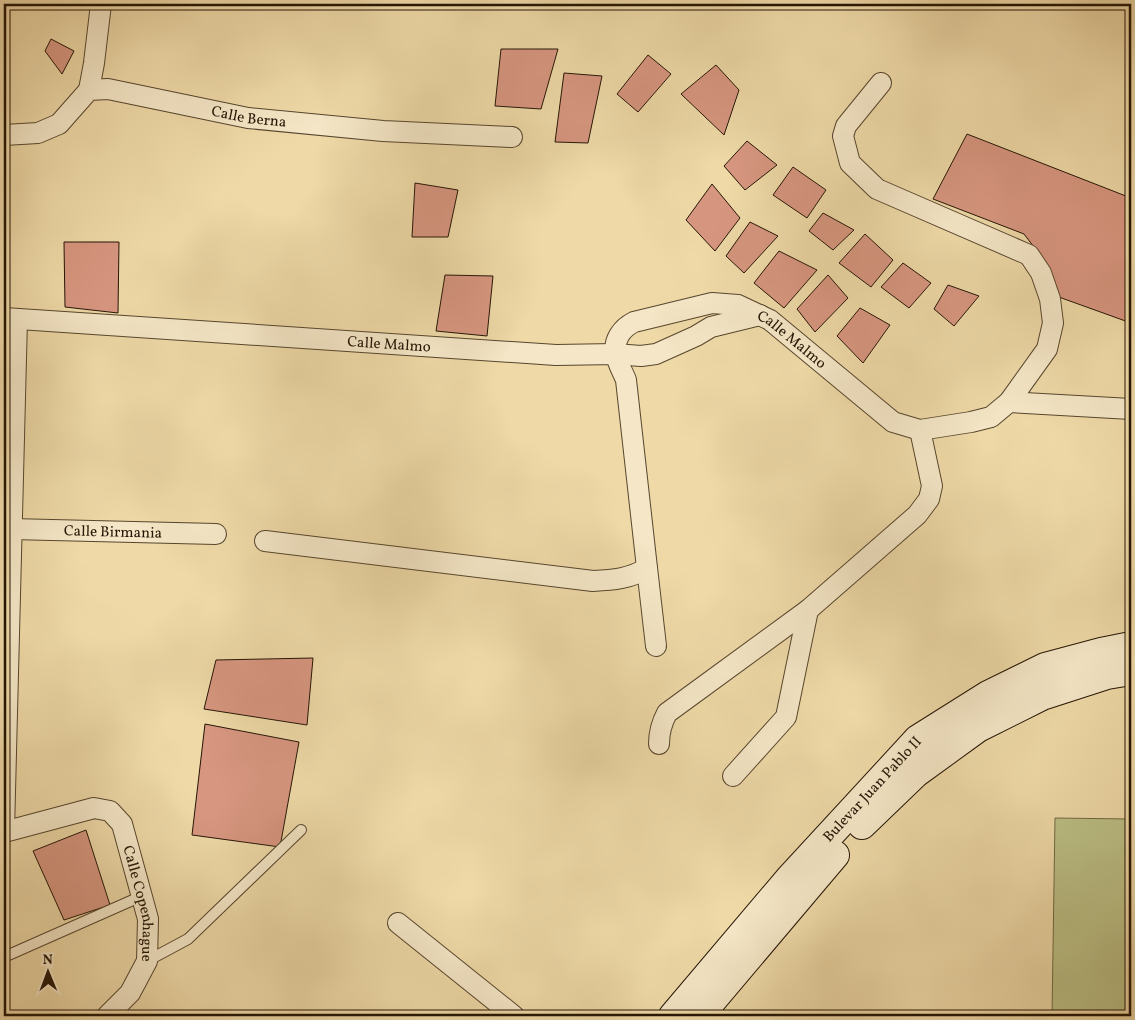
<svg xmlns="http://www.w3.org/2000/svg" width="1135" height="1020" viewBox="0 0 1135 1020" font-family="Vollkorn,serif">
  <rect width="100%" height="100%" fill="#eed9a7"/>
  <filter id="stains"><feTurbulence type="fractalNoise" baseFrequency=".004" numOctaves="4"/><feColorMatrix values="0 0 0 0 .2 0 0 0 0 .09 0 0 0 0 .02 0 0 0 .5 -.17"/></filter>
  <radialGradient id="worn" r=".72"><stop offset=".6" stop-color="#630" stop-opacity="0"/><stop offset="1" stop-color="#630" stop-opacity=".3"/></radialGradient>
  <path fill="#bbbf85" stroke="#706a45" d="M 1055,818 L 1131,819 L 1131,1016 L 1052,1016 Z"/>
  <g fill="#d79680" stroke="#251505">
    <path d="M 51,39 L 74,51 L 62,74 L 45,51 Z"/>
    <path d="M 501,49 L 558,49 L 541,109 L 495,106 Z"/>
    <path d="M 648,55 L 671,74 L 638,112 L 617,94 Z"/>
    <path d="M 716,65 L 739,90 L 724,135 L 681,94 Z"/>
    <path d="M 564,73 L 602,76 L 588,143 L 555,142 Z"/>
    <path d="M 967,134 L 1131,198 L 1131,323 L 1056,296 L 1040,255 L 1024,234 L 933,199 Z"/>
    <path d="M 747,141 L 777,165 L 745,190 L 724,166 Z"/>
    <path d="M 793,167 L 826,190 L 807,218 L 773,195 Z"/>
    <path d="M 415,183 L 458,190 L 448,237 L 412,237 Z"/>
    <path d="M 712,184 L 740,218 L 715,251 L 686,220 Z"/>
    <path d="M 823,213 L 854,230 L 833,250 L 809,231 Z"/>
    <path d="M 750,222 L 778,236 L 744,273 L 726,256 Z"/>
    <path d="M 865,234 L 893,260 L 871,287 L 839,263 Z"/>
    <path d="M 64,242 L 119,242 L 118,313 L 65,307 Z"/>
    <path d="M 779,251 L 817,270 L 784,308 L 754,283 Z"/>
    <path d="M 903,263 L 931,283 L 909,308 L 881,287 Z"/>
    <path d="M 445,275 L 493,276 L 487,336 L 436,331 Z"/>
    <path d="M 828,275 L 848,298 L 815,332 L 797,309 Z"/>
    <path d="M 948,285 L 979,296 L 954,326 L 934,309 Z"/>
    <path d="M 860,308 L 890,325 L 863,363 L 837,336 Z"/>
    <path d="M 313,658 L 307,725 L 204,709 L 216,660 Z"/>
    <path d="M 205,724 L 299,742 L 280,847 L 192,835 Z"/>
    <path d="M 86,830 L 110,905 L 64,920 L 33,851 Z"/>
  </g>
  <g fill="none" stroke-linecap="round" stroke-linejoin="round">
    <g stroke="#57462e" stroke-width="12">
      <g id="lane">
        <path d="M 4,957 L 142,896"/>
        <path d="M 147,961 L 188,939 L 301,830"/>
      </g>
    </g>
    <g stroke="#57462e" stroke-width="22">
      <g id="street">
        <path d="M 89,90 L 94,63 L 101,4"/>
        <path id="s1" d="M 4,135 L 38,133 L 59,124 L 89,90 L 108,89 L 248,118 L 383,131 L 512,137"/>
        <path id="s2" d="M 4,318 L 556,355 L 615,354 L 641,356 L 656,354 L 696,336 L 711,327 L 760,315"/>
        <path d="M 1009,402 L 1131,409"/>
        <path id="s3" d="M 11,529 L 216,534"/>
        <path id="s4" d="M 265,541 L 593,581 C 612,580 630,579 647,568 L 626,380 C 623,372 617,363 616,354 C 613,340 622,328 634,322 L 712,303 L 738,305 L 770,320 L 893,422 L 920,430 L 971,422 L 991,417 L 1009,402 L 1047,349 L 1053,323 L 1050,299 L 1041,273 L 1029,255 L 877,189 L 850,163 L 843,136 L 846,126 L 881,83"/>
        <path d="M 647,568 L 656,646"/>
        <path d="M 659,744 C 659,732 661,724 667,713 L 808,610 L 917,515 L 929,499 L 932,486 L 920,430"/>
        <path d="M 733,776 L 786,717 L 808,610"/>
        <path d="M 4,831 L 17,319"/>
        <path id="s5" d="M 4,832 L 94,808 L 110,811 L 122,824 L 148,919 L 147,961 L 130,993 L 107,1016"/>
        <path d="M 398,923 L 514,1016"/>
      </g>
    </g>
    <g stroke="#251505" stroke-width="30">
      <g id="secondary">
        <path d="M 862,825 L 916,773 L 978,728 L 1042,696 L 1107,675 L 1131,671"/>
        <path id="s6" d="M 673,1016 L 789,879 L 918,739 L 988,695 L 1045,667 L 1101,652 L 1131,646"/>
        <path d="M 699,1016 L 835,855"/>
      </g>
    </g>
    <use href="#lane" stroke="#f4e6c6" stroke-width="10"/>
    <use href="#street" stroke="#f4e6c6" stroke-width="20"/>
    <use href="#secondary" stroke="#f4e6c6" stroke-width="28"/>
  </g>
  <g text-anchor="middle" stroke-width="4" stroke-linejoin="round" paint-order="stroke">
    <g font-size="15" fill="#251505" stroke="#f4e6c6">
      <text dy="5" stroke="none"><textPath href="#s1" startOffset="265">Calle Berna</textPath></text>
      <text dy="5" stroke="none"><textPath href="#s4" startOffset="814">Calle Malmo</textPath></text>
      <text dy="5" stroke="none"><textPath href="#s2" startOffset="386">Calle Malmo</textPath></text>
      <text dy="5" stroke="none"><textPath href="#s3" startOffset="102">Calle Birmania</textPath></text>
      <text dy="5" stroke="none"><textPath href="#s6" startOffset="302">Bulevar Juan Pablo II</textPath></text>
      <text dy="5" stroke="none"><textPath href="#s5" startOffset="209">Calle Copenhague</textPath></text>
    </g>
  </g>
  <rect width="1135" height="1020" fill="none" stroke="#eed9a7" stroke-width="20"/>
  <rect x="5" y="5" width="1125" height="1010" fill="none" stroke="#251505" stroke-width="2.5"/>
  <rect x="10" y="10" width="1115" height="1000" fill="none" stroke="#251505"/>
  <g transform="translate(48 972) rotate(359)" stroke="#f4e6c6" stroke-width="4" paint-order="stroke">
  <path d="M0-4L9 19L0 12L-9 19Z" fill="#251505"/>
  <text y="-8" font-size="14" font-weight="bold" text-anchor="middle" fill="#251505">N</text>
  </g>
  <rect width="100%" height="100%" filter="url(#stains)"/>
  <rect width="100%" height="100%" fill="url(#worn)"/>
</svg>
